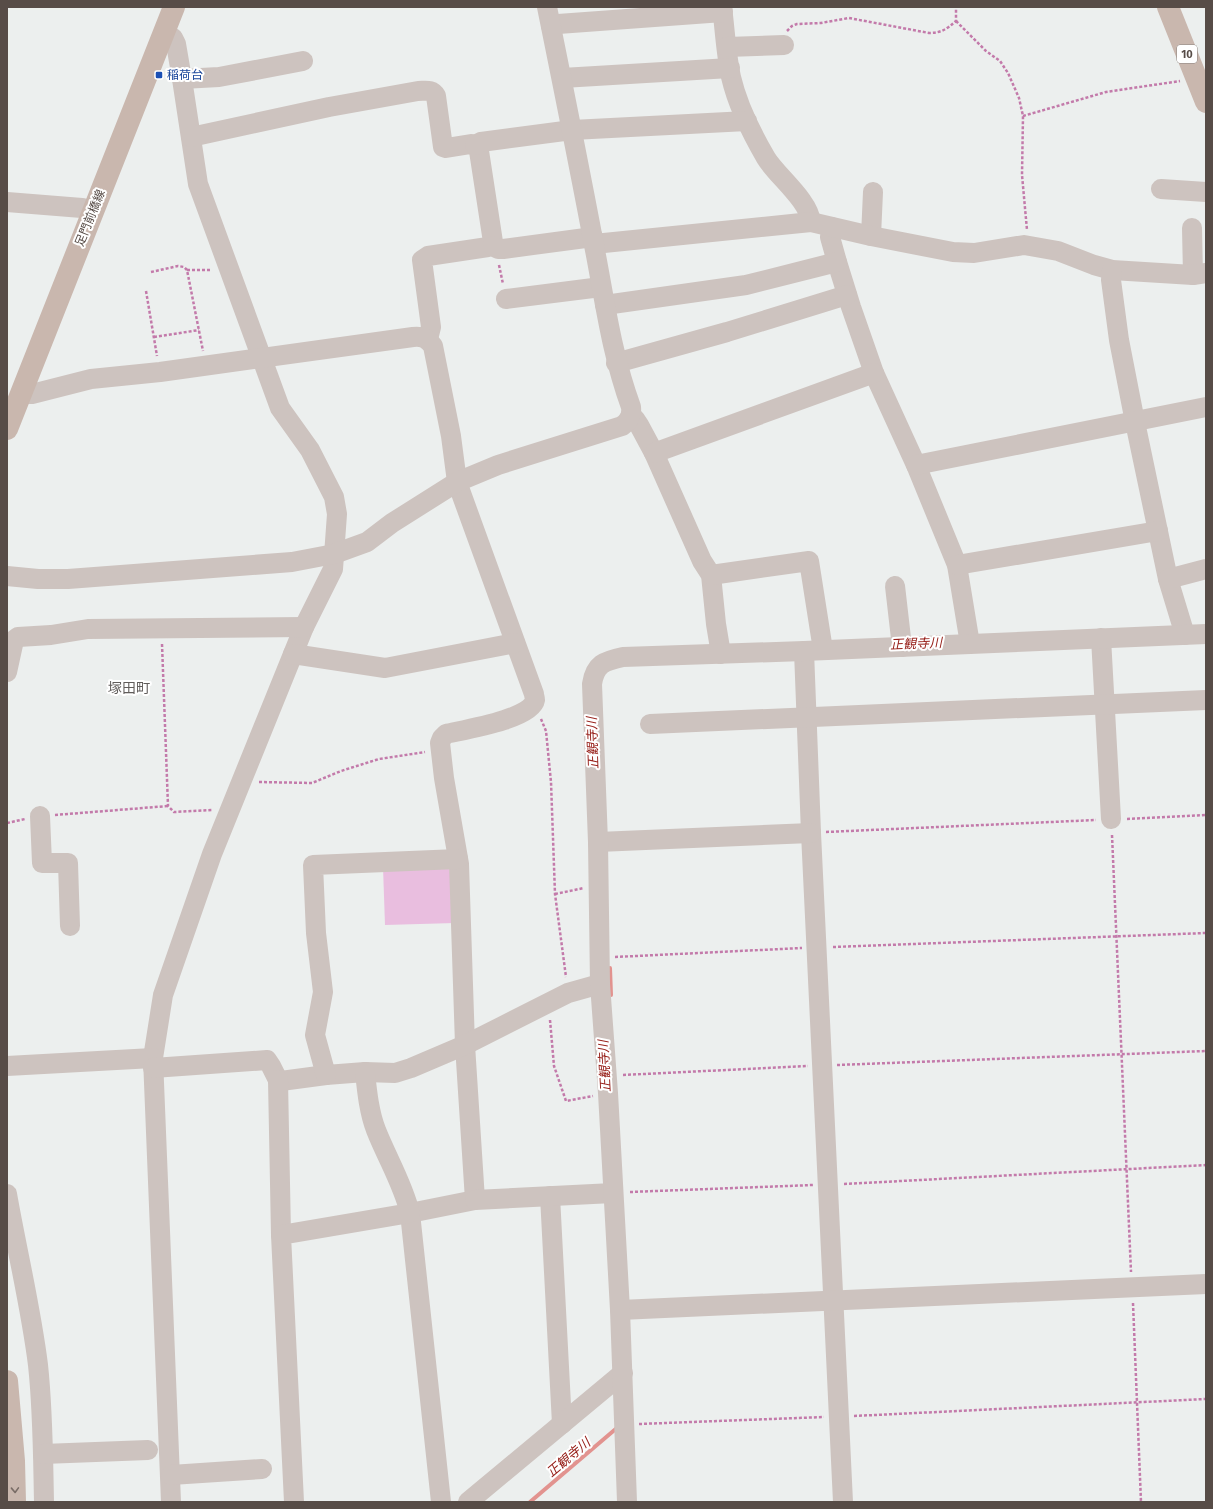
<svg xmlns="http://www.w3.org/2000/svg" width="1213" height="1509" viewBox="0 0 1213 1509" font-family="'Fira Sans','Noto Sans JP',sans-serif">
  <rect width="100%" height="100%" fill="#ecefee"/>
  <path fill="#e9bedf" d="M 449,863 L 455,923 L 385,925 L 383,867 Z"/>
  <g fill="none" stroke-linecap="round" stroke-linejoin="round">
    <g stroke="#e2938f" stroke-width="4">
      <path d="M 610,968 L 611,995"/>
      <path d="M 530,1502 L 618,1427"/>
    </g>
    <g stroke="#c37aaa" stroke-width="2.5" stroke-dasharray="3 2" stroke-linecap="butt">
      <path d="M 956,21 L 986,51 L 1000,61 L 1008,73 L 1019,98 L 1023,116 L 1022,175 L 1027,230"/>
      <path d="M 787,31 L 792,26 L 797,24 L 821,23 L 849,18 L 929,33 C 941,33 947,29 956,21 L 956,7"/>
      <path d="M 1023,116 L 1106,92 L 1180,81"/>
      <path d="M 499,265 L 503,284"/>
      <path d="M 187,270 L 212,270"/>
      <path d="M 151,272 L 178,266 L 184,267 L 187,270 L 203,351"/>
      <path d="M 146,291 L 157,356"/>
      <path d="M 154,337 L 199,330"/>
      <path d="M 162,644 L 168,806 L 174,812 L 213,810"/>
      <path d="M 541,719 L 546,731 L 551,782 L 555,894 L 566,977"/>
      <path d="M 259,782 L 312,783 L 341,771 L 379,759 L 425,752"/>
      <path d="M 55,815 L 168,806"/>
      <path d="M 1127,819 L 1206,815"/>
      <path d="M 7,823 L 25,819"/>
      <path d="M 826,832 L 1096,820"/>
      <path d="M 1112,835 L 1131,1272"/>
      <path d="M 555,894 L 584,888"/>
      <path d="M 833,947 L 1206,933"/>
      <path d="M 615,957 L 802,948"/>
      <path d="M 550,1020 L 554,1066 L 566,1101 L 593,1096"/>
      <path d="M 837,1065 L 1206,1051"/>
      <path d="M 623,1075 L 808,1066"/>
      <path d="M 844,1184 L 1206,1165"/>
      <path d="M 630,1192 L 813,1185"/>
      <path d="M 1133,1303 L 1141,1502"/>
      <path d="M 854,1416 L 1206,1399"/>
      <path d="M 639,1424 L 824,1417"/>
    </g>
    <g stroke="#cdc3bf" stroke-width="20">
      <path d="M 722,7 C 725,30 726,54 731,77 C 737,103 752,134 766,158 C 776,175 809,200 811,222"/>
      <path d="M 551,26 L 558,24 L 723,12"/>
      <path d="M 165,33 L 173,38 L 176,44 L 182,79 L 198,184 L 280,408 L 310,450 L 334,497 L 337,514 L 333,569 L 304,627 L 212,854 L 163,995 L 153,1058 L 171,1502"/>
      <path d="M 727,47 L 784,45"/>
      <path d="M 562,78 L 730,68"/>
      <path d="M 182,79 L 219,77 L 303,61"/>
      <path d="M 191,137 L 329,107 L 418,91 C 426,91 432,89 436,96 L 443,147 L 446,148 L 471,144 L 475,145 L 479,151 L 493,242 L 493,246 L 488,247 L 428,256 L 422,260 L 431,327 L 428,339"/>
      <path d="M 475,145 L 481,142 L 572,130 L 747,121"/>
      <path d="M 1161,189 L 1206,192"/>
      <path d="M 7,202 L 82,208 L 93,211"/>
      <path d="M 832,227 L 830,237 L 837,262 L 851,307 L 874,373 L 916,465 L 957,565 L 970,644"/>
      <path d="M 1192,228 L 1193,275"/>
      <path d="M 871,236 L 873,192"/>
      <path d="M 594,244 L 811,222 L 871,236 L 953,252 L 974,253 L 1024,245 L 1058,251 L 1094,265 L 1112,270 L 1193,275 L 1206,273"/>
      <path d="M 493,246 L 498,249 L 503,249 L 593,237"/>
      <path d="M 1112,270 L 1111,280 L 1119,340 L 1135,422 L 1168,579 L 1185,635"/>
      <path d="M 506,299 L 601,287"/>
      <path d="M 605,305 L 746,285 L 837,262"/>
      <path d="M 616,363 L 727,332 L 847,295"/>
      <path d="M 21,394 L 32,394 L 91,379 L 160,372 L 413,337 C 422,336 427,338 433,346 L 451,436 L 457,482 L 534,694 C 534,696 535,698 535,700 C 532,719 463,730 446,734 L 442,738 L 440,743 L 444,778 L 459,864 L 465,1045 L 475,1200 L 410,1213 L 441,1502"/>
      <path d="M 630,417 L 635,419 L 639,425 L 654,453 L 702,561 L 711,575 L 716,624 L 721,654"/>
      <path d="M 654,453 L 874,373"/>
      <path d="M 916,465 L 1206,407"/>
      <path d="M 957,565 L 1158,531"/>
      <path d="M 711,575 L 809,561 L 823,650"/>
      <path d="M 7,576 L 38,579 L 68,579 L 292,562 L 334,554 L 367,542 L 392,523 L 457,482 L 498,465 L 622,426 C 629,421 632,416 631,407 C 611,352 605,301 594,245 C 579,165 563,86 547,7"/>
      <path d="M 1168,579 L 1206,569"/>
      <path d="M 895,586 L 902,647"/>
      <path d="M 1101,638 L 1111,819"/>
      <path d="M 804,651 L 811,833 L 843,1502"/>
      <path d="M 293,654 L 385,668 L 515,643"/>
      <path d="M 7,672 L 14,640 L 18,637 L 51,635 L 88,629 L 304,627"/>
      <path d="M 650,724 L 1206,700"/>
      <path d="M 40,816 L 42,863 L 68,863 L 70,926"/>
      <path d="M 598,842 L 811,833"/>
      <path d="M 7,1066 L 153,1058"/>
      <path d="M 153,1068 L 267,1060 L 271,1066 L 278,1080 L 281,1081 L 326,1075 L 365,1072 L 395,1073 L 411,1068 L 465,1045 L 568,993 L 600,984"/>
      <path d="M 326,1075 L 315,1035 L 323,992 L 316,933 L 313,865 L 458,859"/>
      <path d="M 278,1080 L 281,1235"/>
      <path d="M 7,1194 C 17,1251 31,1308 38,1365 C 43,1411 43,1456 44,1502"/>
      <path d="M 550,1196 L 562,1424"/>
      <path d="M 475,1200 L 613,1193"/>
      <path d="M 620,1310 L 1206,1284"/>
      <path d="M 43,1454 L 148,1450"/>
      <path d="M 171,1475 L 262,1469"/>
      <path d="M 294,1502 L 281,1235 L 410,1213 C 403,1184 387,1158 376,1130 C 369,1112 367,1091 365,1072"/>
      <path d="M 468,1502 L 623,1373"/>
      <path d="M 627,1502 L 620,1310 L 608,1093 L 600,984 L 598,842 L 592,684 C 595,664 604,661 623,657 L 804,651 L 1206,634"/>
    </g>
    <g stroke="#c9b7ae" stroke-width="22">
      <path d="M 1168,7 L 1206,102"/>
      <path d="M 7,429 L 174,7"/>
      <path d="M 7,1381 L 14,1461 L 15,1502"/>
    </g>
  </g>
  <defs><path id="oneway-chevron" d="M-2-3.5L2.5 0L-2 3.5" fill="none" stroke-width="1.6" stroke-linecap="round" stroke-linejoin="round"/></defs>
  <use stroke="#796c66" href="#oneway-chevron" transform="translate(15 1490) rotate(88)"/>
  <rect fill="#1a4fb4" stroke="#fff" stroke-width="1.5" x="155" y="71" width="8" height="8" rx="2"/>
  <g text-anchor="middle" stroke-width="4" stroke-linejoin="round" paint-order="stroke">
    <rect fill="#fff" stroke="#89827e" stroke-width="1" x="1177" y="45" width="20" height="18" rx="3"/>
    <g font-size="11" font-weight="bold" fill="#574c47">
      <text x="1187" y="58">10</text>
    </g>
    <g font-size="12" fill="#164399" stroke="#fff" text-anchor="start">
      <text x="167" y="79">稲荷台</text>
    </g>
    <g font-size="12" fill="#574c47" stroke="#fff">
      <text transform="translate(90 218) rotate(-68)" y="4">足門前橋線</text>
    </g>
    <g font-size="13" font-style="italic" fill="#97201a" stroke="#fff">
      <text transform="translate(916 643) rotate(-2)" y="5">正観寺川</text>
      <text transform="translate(592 743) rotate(-92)" y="5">正観寺川</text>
      <text transform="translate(604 1066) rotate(-93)" y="5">正観寺川</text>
      <text transform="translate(568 1457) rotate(-40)" y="5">正観寺川</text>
    </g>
    <g font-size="14" fill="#605c5a" stroke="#fff">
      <text x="129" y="693">塚田町</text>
    </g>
  </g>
  <rect width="1213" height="1509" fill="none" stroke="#574c47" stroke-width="16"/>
</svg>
